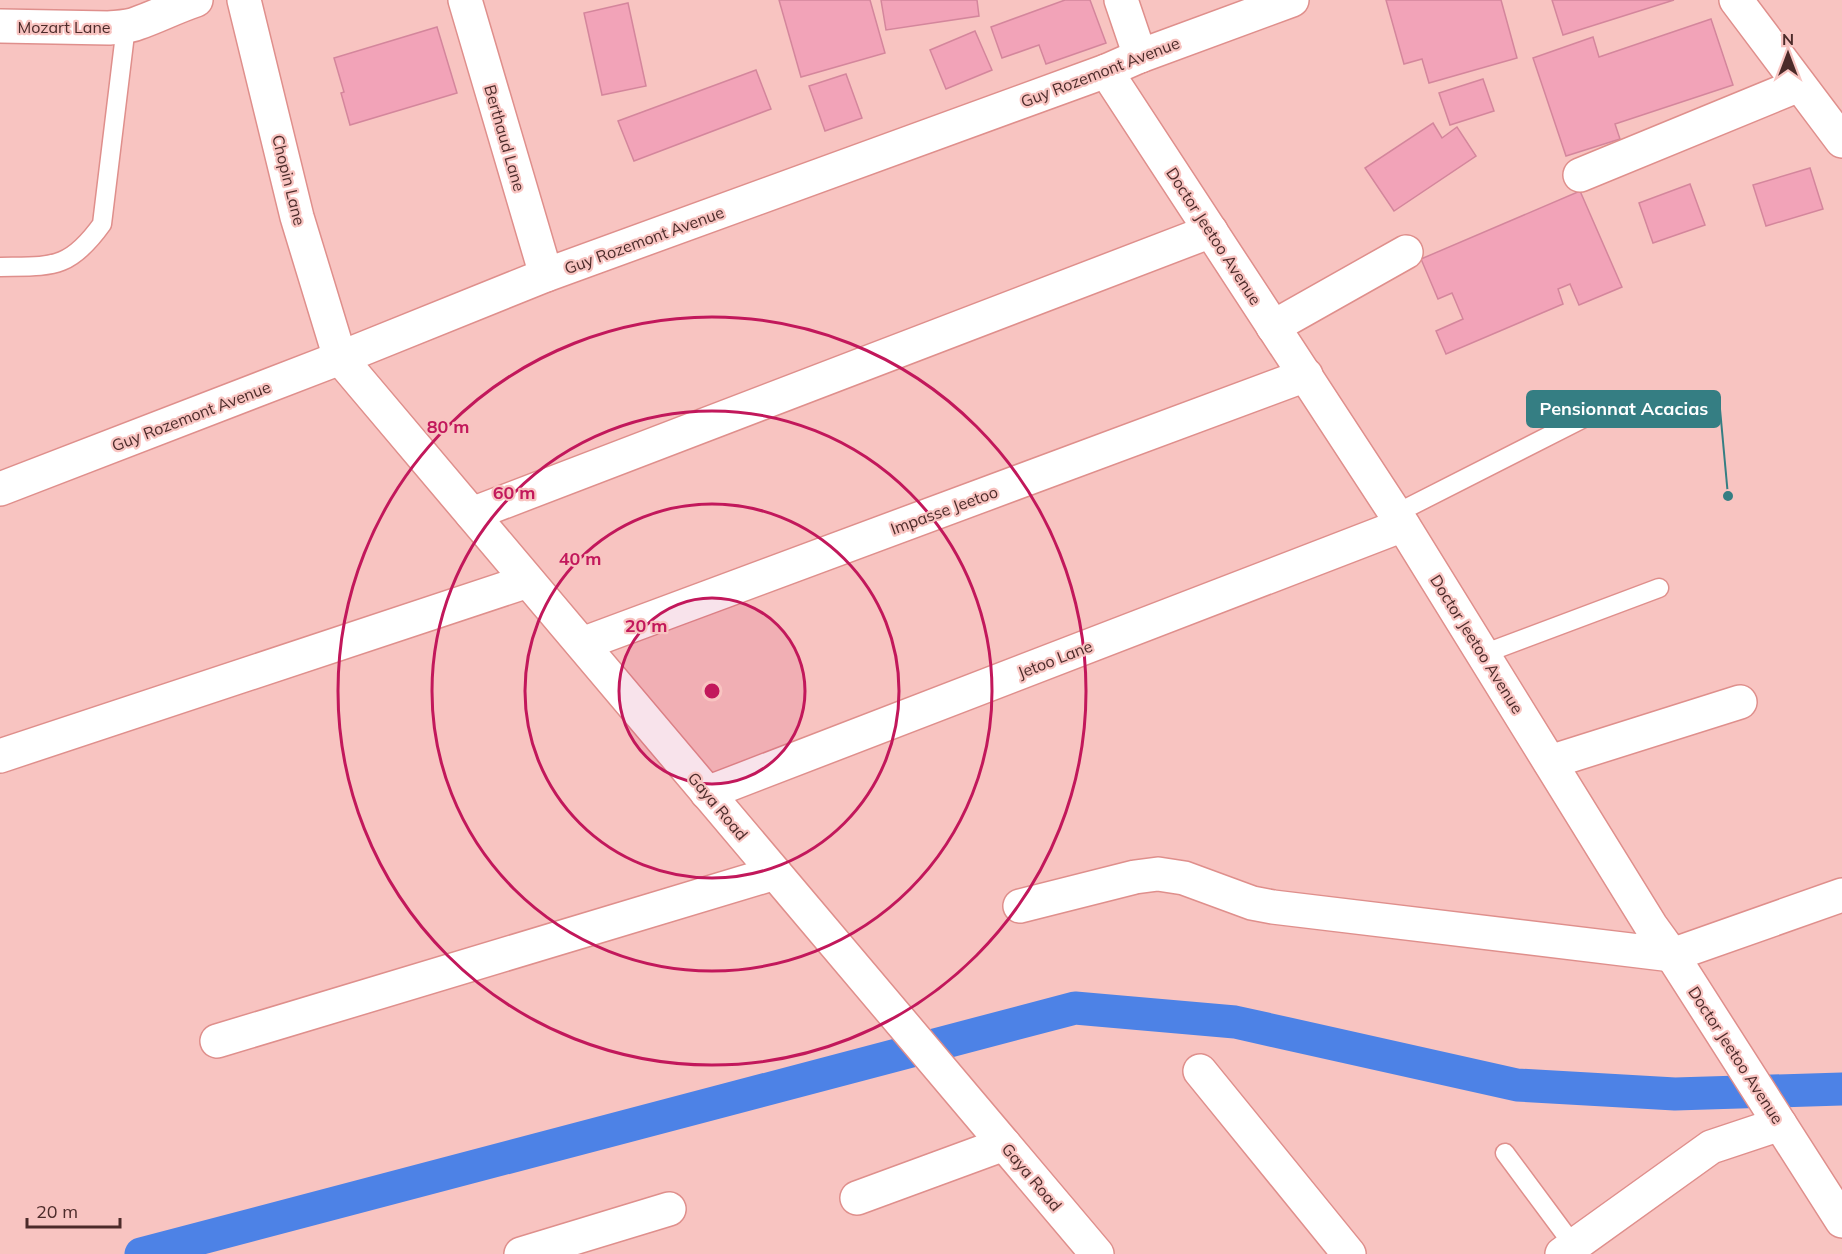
<svg xmlns="http://www.w3.org/2000/svg" width="1842" height="1254" viewBox="0 0 1842 1254" font-family="Mulish,sans-serif">
  <rect width="100%" height="100%" fill="#f8c4c1"/>
  <g fill="none" stroke-linecap="round" stroke-linejoin="round">
    <path stroke="#4d82e6" stroke-width="33" d="M 141,1254 L 1075,1008 L 1235,1022 L 1517,1085 L 1675,1094 L 1842,1089"/>
  </g>
  <g fill="#f2a3b8" stroke="#d4869c" stroke-width="1.5">
    <path d="M 779,0 L 870,0 L 885,53 L 801,77 Z"/>
    <path d="M 881,0 L 977,0 L 979,16 L 886,30 Z"/>
    <path d="M 1065,0 L 1090,0 L 1106,43 L 1046,64 L 1039,45 L 1002,58 L 991,27 Z"/>
    <path d="M 1386,0 L 1501,0 L 1517,58 L 1429,83 L 1422,59 L 1404,64 Z"/>
    <path d="M 1552,0 L 1674,0 L 1563,35 Z"/>
    <path d="M 628,3 L 646,86 L 602,95 L 584,13 Z"/>
    <path d="M 1711,19 L 1733,85 L 1615,124 L 1620,139 L 1566,156 L 1533,58 L 1593,37 L 1599,57 Z"/>
    <path d="M 437,27 L 457,93 L 350,125 L 341,93 L 344,92 L 334,58 Z"/>
    <path d="M 975,31 L 992,70 L 946,89 L 930,50 Z"/>
    <path d="M 756,70 L 771,109 L 634,161 L 618,121 Z"/>
    <path d="M 846,74 L 862,118 L 825,131 L 809,86 Z"/>
    <path d="M 1483,79 L 1494,111 L 1450,125 L 1439,93 Z"/>
    <path d="M 1433,123 L 1442,138 L 1457,127 L 1476,156 L 1394,211 L 1365,168 Z"/>
    <path d="M 1810,168 L 1823,209 L 1766,226 L 1753,185 Z"/>
    <path d="M 1690,184 L 1705,225 L 1653,243 L 1639,203 Z"/>
    <path d="M 1580,191 L 1622,287 L 1579,305 L 1570,284 L 1558,289 L 1563,304 L 1446,354 L 1436,331 L 1463,319 L 1452,293 L 1438,299 L 1421,259 Z"/>
  </g>
  <g fill="none" stroke-linecap="round" stroke-linejoin="round">
    <g stroke="#df8f8c" stroke-width="21">
      <g id="service">
        <path d="M 0,267 C 52,266 69,270 102,224 L 126,26"/>
        <path d="M 1395,514 L 1586,417"/>
        <path d="M 1483,654 L 1659,588"/>
        <path d="M 1505,1153 L 1574,1246"/>
      </g>
    </g>
    <g stroke="#df8f8c" stroke-width="36">
      <g id="minor">
        <path d="M 244,0 L 297,217 L 340,358 L 1097,1254"/>
        <path d="M 465,0 L 546,275"/>
        <path d="M 1121,0 L 1140,56"/>
        <path d="M 1736,0 L 1842,141"/>
        <path d="M 0,26 L 109,28 C 118,27 129,27 138,23 C 158,16 175,7 196,0"/>
        <path d="M 1106,71 L 1403,525 L 1651,926 L 1672,955 L 1842,1221"/>
        <path d="M 1580,175 L 1799,85"/>
        <path d="M 1273,327 L 1406,252"/>
        <path d="M 0,489 L 340,358 L 546,275 L 1106,71 L 1140,56 L 1292,0"/>
        <path d="M 472,514 L 1211,231"/>
        <path d="M 582,644 L 1306,375"/>
        <path d="M 0,756 L 528,581"/>
        <path d="M 1550,762 L 1740,702"/>
        <path d="M 707,793 L 1403,525"/>
        <path d="M 1020,906 L 1135,877 L 1158,874 L 1184,878 L 1252,903 L 1273,907 L 1672,955 L 1842,895"/>
        <path d="M 217,1041 L 775,873"/>
        <path d="M 1200,1071 L 1349,1254"/>
        <path d="M 857,1198 L 1004,1144"/>
        <path d="M 521,1254 L 669,1209"/>
        <path d="M 1562,1254 L 1711,1147 L 1780,1124"/>
      </g>
    </g>
    <use href="#service" stroke="#fff" stroke-width="18"/>
    <use href="#minor" stroke="#fff" stroke-width="33"/>
  </g>
  <circle cx="712" cy="691" r="93" fill="#c2185b" fill-opacity=".12"/>
  <g fill="none" stroke="#c2185b" stroke-width="3">
    <circle cx="712" cy="691" r="93"/>
    <circle cx="712" cy="691" r="187"/>
    <circle cx="712" cy="691" r="280"/>
    <circle cx="712" cy="691" r="374"/>
  </g>
  <g text-anchor="middle" stroke-width="4.5" stroke-linejoin="round" paint-order="stroke">
    <g font-size="16" fill="#4c2b2a" stroke="#f8c4c1">
      <text x="64" y="33">Mozart Lane</text>
      <text transform="translate(1100 72) rotate(-21)" y="6">Guy Rozemont Avenue</text>
      <text transform="translate(505 138) rotate(74)" y="6">Berthaud Lane</text>
      <text transform="translate(289 180) rotate(76)" y="6">Chopin Lane</text>
      <text transform="translate(1214 236) rotate(57)" y="6">Doctor Jeetoo Avenue</text>
      <text transform="translate(644 240) rotate(-20)" y="6">Guy Rozemont Avenue</text>
      <text transform="translate(191 416) rotate(-21)" y="6">Guy Rozemont Avenue</text>
      <text transform="translate(944 510) rotate(-20)" y="6">Impasse Jeetoo</text>
      <text transform="translate(1477 644) rotate(58)" y="6">Doctor Jeetoo Avenue</text>
      <text transform="translate(1055 659) rotate(-21)" y="6">Jetoo Lane</text>
      <text transform="translate(718 806) rotate(50)" y="6">Gaya Road</text>
      <text transform="translate(1736 1055) rotate(57)" y="6">Doctor Jeetoo Avenue</text>
      <text transform="translate(1032 1177) rotate(50)" y="6">Gaya Road</text>
    </g>
  </g>
  <circle cx="712" cy="691" r="9" fill="#c2185b" stroke="#f8c4c1" stroke-width="3"/>
  <g font-size="18" text-anchor="middle" font-weight="bold" fill="#c2185b" stroke="#f8c4c1" stroke-width="4.5" stroke-linejoin="round" paint-order="stroke">
    <text x="448" y="433">80 m</text>
    <text x="514" y="499">60 m</text>
    <text x="580" y="565">40 m</text>
    <text x="646" y="632">20 m</text>
  </g>
  <path fill="none" stroke="#357e83" stroke-width="2" d="M1728 496L1720 409"/>
  <circle fill="#357e83" stroke="#f8c4c1" stroke-width="2" cx="1728" cy="496" r="6"/>
  <rect fill="#357e83" stroke="#357e83" stroke-width="2" x="1527" y="391" width="193" height="36" rx="6"/>
  <g font-size="18" text-anchor="middle" font-weight="bold" fill="#fff">
    <text x="1624" y="415">Pensionnat Acacias</text>
  </g>
  <g transform="translate(1788 54)" stroke="#f8c4c1" stroke-width="4.5" paint-order="stroke">
  <path d="M0-4.5L10 22L0 15L-10 22Z" fill="#4c2b2a"/>
  <text y="-9" font-size="16" font-weight="bold" text-anchor="middle" fill="#4c2b2a">N</text>
  </g>
  <path d="M27 1218v9h93v-9" fill="none" stroke="#4c2b2a" stroke-width="3"/>
  <text x="36" y="1218" font-size="18" fill="#4c2b2a" stroke="#f8c4c1" stroke-width="4.5" paint-order="stroke">20 m</text>
</svg>
